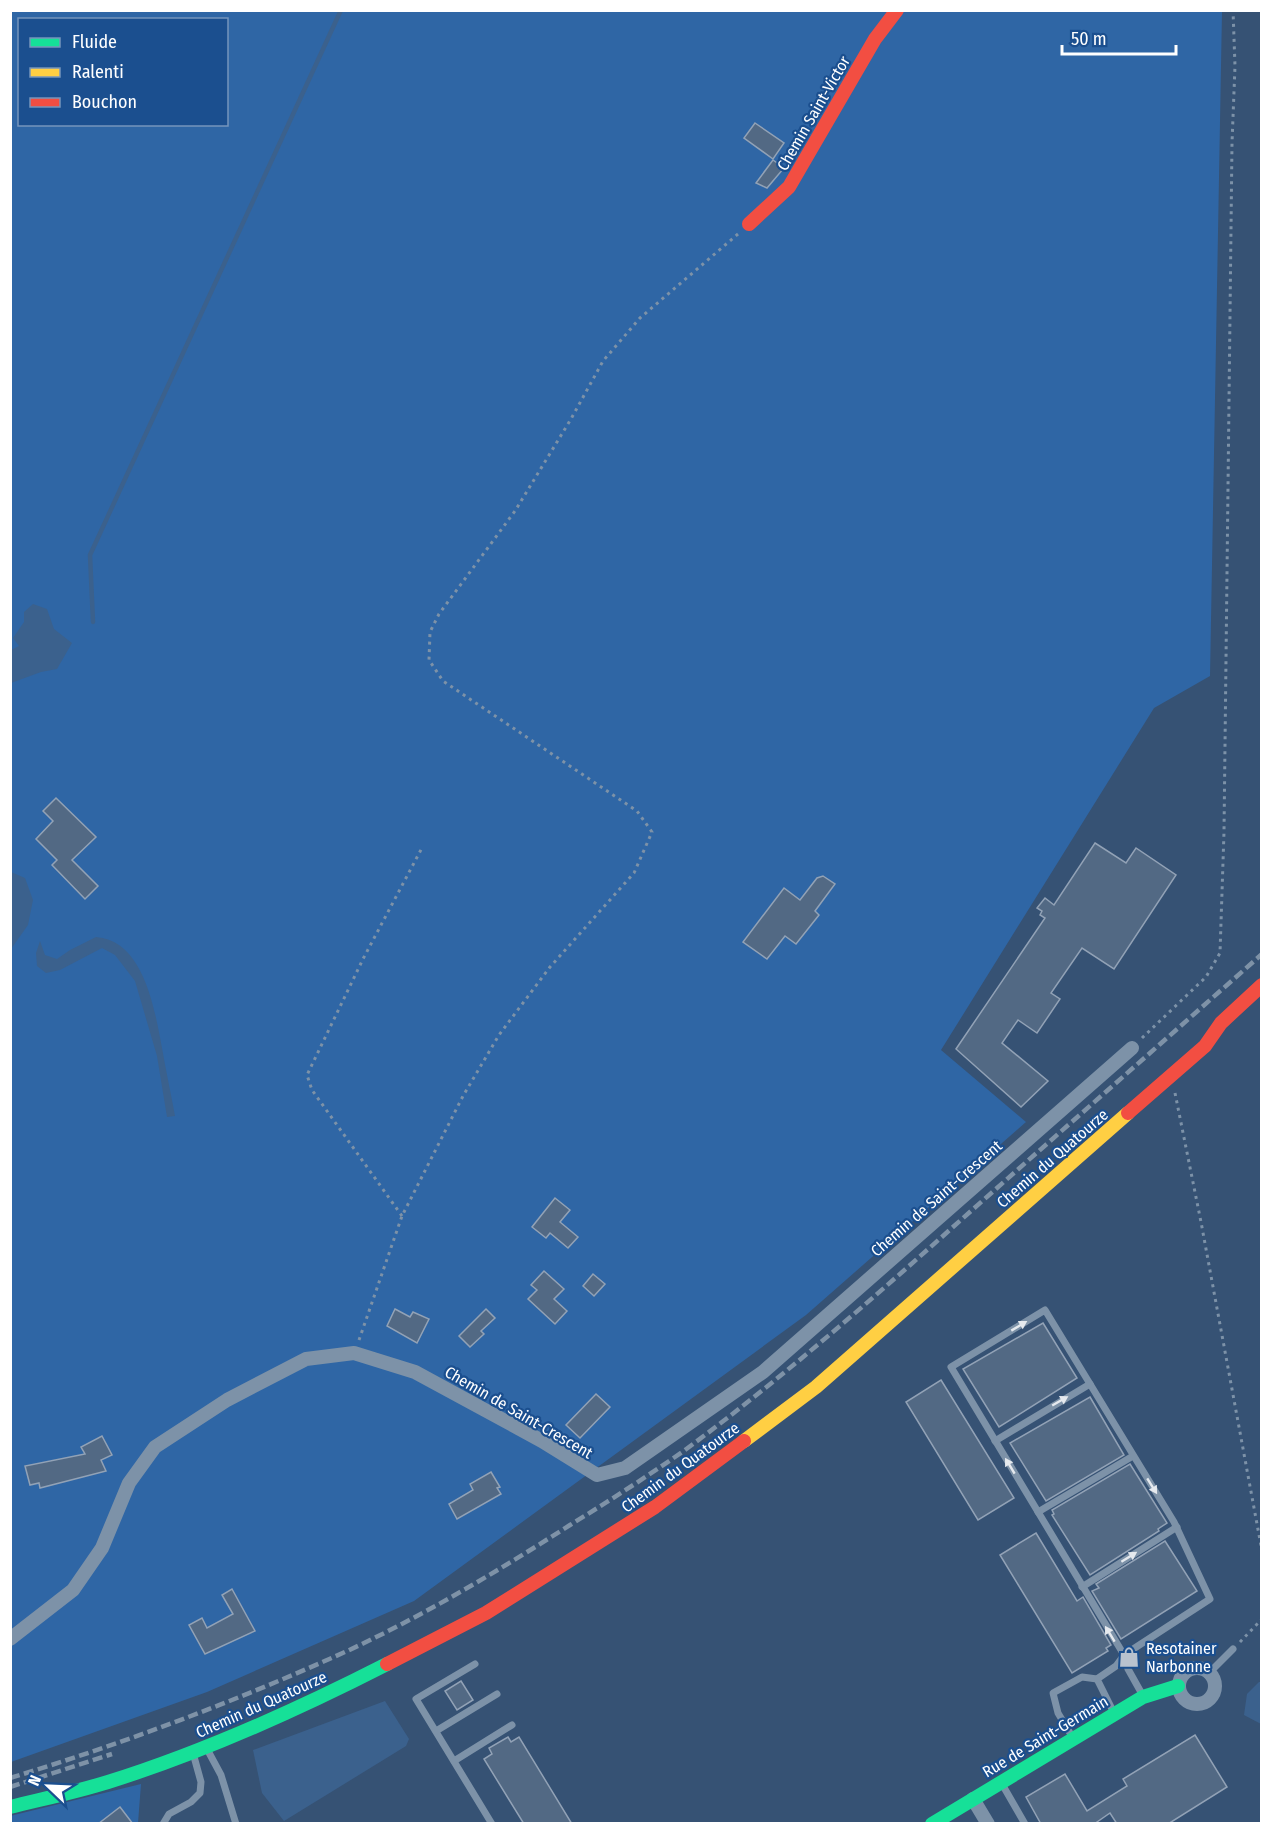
<svg xmlns="http://www.w3.org/2000/svg" width="1272" height="1834" viewBox="0 0 1272 1834" font-family="'Fira Sans Condensed',sans-serif">
  <rect width="100%" height="100%" fill="#365274"/>
  <g fill="#2f66a5" fill-rule="evenodd">
    <path d="M 10,11 L 1222,11 L 1210,676 L 1154,708 L 941,1050 L 1026,1122 L 806,1315 L 414,1601 L 207,1692 L 11,1762 ZM 20,20 L 226,20 L 226,124 L 20,124 Z"/>
    <path d="M 141,1784 L 138,1823 L 11,1823 L 10,1816 Z"/>
  </g>
  <g fill="#3b618d">
    <path d="M 33,604 L 47,609 L 54,629 L 72,643 L 57,669 L 41,672 L 11,683 L 11,650 L 19,646 L 13,638 L 24,622 L 24,612 Z"/>
    <path d="M 11,872 L 25,878 L 33,900 L 28,925 L 11,949 Z"/>
    <path d="M 96,937 C 144,940 155,1011 162,1048 C 166,1071 171,1094 175,1116 L 167,1117 L 157,1056 L 135,981 L 115,955 L 102,948 L 60,970 L 46,973 L 37,966 L 36,953 L 40,941 L 45,955 L 57,959 L 70,950 Z"/>
    <path d="M 1259,1682 L 1261,1682 L 1261,1724 L 1244,1715 L 1247,1694 Z"/>
    <path d="M 385,1701 L 409,1739 L 406,1746 L 284,1821 L 262,1793 L 253,1750 Z"/>
  </g>
  <g fill="none" stroke-linecap="round" stroke-linejoin="round">
    <path stroke="#3b618d" stroke-width="4.5" d="M 93,622 L 90,555 L 341,10"/>
  </g>
  <g fill="#526984" stroke="#92a2b6" stroke-width="1.5">
    <path d="M 755,123 L 784,143 L 773,159 L 744,138 Z"/>
    <path d="M 773,160 L 784,168 L 767,188 L 756,183 Z"/>
    <path d="M 56,798 L 96,837 L 72,860 L 98,886 L 85,899 L 52,865 L 57,860 L 36,839 L 53,821 L 43,811 Z"/>
    <path d="M 1095,843 L 1126,863 L 1136,848 L 1176,875 L 1114,969 L 1082,948 L 1051,993 L 1060,999 L 1037,1033 L 1018,1020 L 1002,1043 L 1048,1081 L 1021,1107 L 956,1049 L 1045,918 L 1040,915 L 1042,911 L 1037,908 L 1045,898 L 1054,905 Z"/>
    <path d="M 823,876 L 835,884 L 815,911 L 819,915 L 796,944 L 785,936 L 767,959 L 743,942 L 784,888 L 800,900 L 817,878 Z"/>
    <path d="M 555,1198 L 570,1210 L 560,1222 L 578,1237 L 568,1248 L 550,1233 L 546,1238 L 532,1227 Z"/>
    <path d="M 544,1271 L 564,1289 L 554,1299 L 567,1311 L 555,1324 L 528,1299 L 537,1290 L 531,1285 Z"/>
    <path d="M 593,1274 L 605,1284 L 594,1296 L 583,1286 Z"/>
    <path d="M 395,1309 L 410,1317 L 413,1312 L 429,1319 L 417,1343 L 387,1326 Z"/>
    <path d="M 486,1309 L 495,1318 L 481,1331 L 484,1334 L 470,1347 L 459,1336 Z"/>
    <path d="M 1043,1323 L 1077,1378 L 999,1427 L 963,1369 Z"/>
    <path d="M 941,1380 L 1014,1498 L 978,1520 L 906,1402 Z"/>
    <path d="M 596,1394 L 610,1407 L 580,1438 L 566,1425 Z"/>
    <path d="M 1090,1397 L 1124,1455 L 1046,1501 L 1010,1443 Z"/>
    <path d="M 102,1436 L 112,1455 L 101,1460 L 106,1471 L 40,1488 L 39,1483 L 30,1485 L 25,1466 L 85,1454 L 81,1447 Z"/>
    <path d="M 1130,1464 L 1167,1523 L 1158,1529 L 1159,1531 L 1090,1575 L 1052,1515 L 1054,1514 L 1052,1510 Z"/>
    <path d="M 491,1472 L 500,1487 L 497,1488 L 501,1494 L 457,1519 L 449,1504 L 473,1490 L 470,1484 Z"/>
    <path d="M 1036,1533 L 1077,1601 L 1083,1597 L 1111,1645 L 1106,1648 L 1108,1651 L 1072,1673 L 1000,1555 Z"/>
    <path d="M 1165,1541 L 1197,1591 L 1121,1639 L 1092,1591 L 1099,1588 L 1096,1584 Z"/>
    <path d="M 232,1589 L 255,1631 L 205,1654 L 189,1625 L 202,1618 L 207,1628 L 233,1614 L 222,1595 Z"/>
    <path d="M 461,1681 L 473,1700 L 457,1710 L 445,1691 Z"/>
    <path d="M 1195,1735 L 1227,1787 L 1168,1824 L 1117,1824 L 1110,1813 L 1094,1824 L 1041,1824 L 1026,1797 L 1065,1774 L 1087,1811 L 1127,1786 L 1123,1779 Z"/>
    <path d="M 508,1737 L 511,1742 L 519,1737 L 572,1824 L 524,1824 L 484,1759 L 492,1754 L 489,1748 Z"/>
    <path d="M 120,1807 L 133,1824 L 98,1824 Z"/>
  </g>
  <g fill="none" stroke-linecap="round" stroke-linejoin="round">
    <g stroke="#7d92a8" stroke-width="3" stroke-dasharray="3 4.5" stroke-linecap="butt">
      <path d="M 1142,1038 L 1206,977 L 1220,953 L 1224,832 L 1232,143 L 1235,66 L 1233,10"/>
      <path d="M 1175,1093 L 1201,1222 L 1262,1551"/>
      <path d="M 402,1216 L 312,1090 L 307,1075 L 363,959 L 423,846"/>
      <path d="M 359,1340 L 402,1216 L 463,1096 L 499,1035 L 550,967 L 634,873 L 652,832 L 637,811 L 443,681 L 429,660 L 430,632 L 439,614 L 515,511 L 571,419 L 603,361 L 640,318 L 738,234"/>
      <path d="M 1240,1642 L 1262,1619"/>
    </g>
    <g stroke="#7d92a8" stroke-width="7">
      <path d="M 995,1441 L 1090,1384"/>
      <path d="M 1038,1512 L 1133,1456"/>
      <path d="M 1082,1587 L 1177,1527"/>
      <path d="M 475,1664 L 416,1699 L 492,1824"/>
      <path d="M 1210,1672 L 1233,1649"/>
      <path d="M 1114,1713 L 1097,1679 L 1116,1666 L 1124,1655 L 951,1367 L 1045,1310 L 1174,1522 L 1210,1599 L 1124,1655 L 1128,1669 L 1142,1694"/>
      <path d="M 436,1731 L 497,1694"/>
      <path d="M 1073,1738 L 1058,1713 L 1053,1693 L 1082,1677 L 1097,1679"/>
      <path d="M 207,1749 L 221,1775 L 236,1824"/>
      <path d="M 454,1761 L 512,1725"/>
      <path d="M 1002,1784 L 1025,1824"/>
      <path d="M 163,1824 L 169,1814 L 191,1802 L 200,1793 L 201,1782 L 193,1753"/>
    </g>
    <g stroke="#7d92a8" stroke-width="14">
      <path d="M 10,1639 L 73,1590 L 102,1548 L 129,1483 L 155,1447 L 227,1400 L 306,1359 L 354,1353 L 415,1372 L 542,1441 L 597,1475 L 625,1468 L 763,1372 L 1132,1048"/>
      <circle cx="1197" cy="1686" r="18"/>
      <path d="M 973,1799 L 988,1824"/>
    </g>
    <g stroke="#16e098" stroke-width="14">
      <path d="M 10,1807 C 42,1799 76,1792 108,1782 C 204,1752 297,1710 387,1664"/>
      <path d="M 932,1824 L 1143,1697 L 1178,1686"/>
    </g>
    <path stroke="#ffcf43" stroke-width="14" d="M 744,1441 L 816,1387 L 1128,1113"/>
    <g stroke="#f24e42" stroke-width="14">
      <path d="M 749,224 L 789,187 L 875,39 L 897,10"/>
      <path d="M 1128,1113 L 1205,1046 L 1221,1023 L 1262,985"/>
      <path d="M 387,1664 L 486,1613 L 655,1507 L 744,1441"/>
    </g>
    <g stroke="#7e92a7" stroke-width="4.5" stroke-dasharray="10 4.5" stroke-linecap="butt">
      <path d="M 10,1778 C 125,1743 236,1701 345,1652 C 423,1616 498,1571 570,1525 C 609,1501 648,1476 685,1450 C 785,1376 878,1294 971,1211 C 1068,1125 1165,1040 1262,954"/>
      <path d="M 10,1787 L 112,1754"/>
    </g>
  </g>
  <defs><path id="oneway-solid" d="M-6-.8H1V-3.2L6.5 0L1 3.2V.8H-6Z" transform="scale(1.5)"/></defs>
  <g fill="#e5e9ee">
    <use href="#oneway-solid" transform="translate(1019 1326) rotate(-31)"/>
    <use href="#oneway-solid" transform="translate(1060 1401) rotate(-30)"/>
    <use href="#oneway-solid" transform="translate(1010 1466) rotate(-121)"/>
    <use href="#oneway-solid" transform="translate(1152 1486) rotate(58)"/>
    <use href="#oneway-solid" transform="translate(1129 1557) rotate(-32)"/>
    <use href="#oneway-solid" transform="translate(1110 1634) rotate(-121)"/>
  </g>
  <defs>
    <g id="shop-bare" transform="scale(1.62)"><path d="M-5-2.5h2.3a2.7 3.5 0 0 1 5.4 0H5L5.5 6h-11ZM-1.5-2.5h3a1.5 2.3 0 0 0-3 0Z" fill="#b9c2ce" stroke="#1b4f8f" stroke-width="2.5" paint-order="stroke"/></g>
  </defs>
  <g fill-rule="evenodd">
    <use href="#shop-bare" x="1129" y="1657"/>
  </g>
  <g text-anchor="middle" stroke-width="4.5" stroke-linejoin="round" paint-order="stroke">
    <g font-size="16" fill="#fff" stroke="#1b4f8f">
      <text transform="translate(813 113) rotate(-60)" y="6">Chemin Saint-Victor</text>
      <text transform="translate(1052 1158) rotate(-41)" y="6">Chemin du Quatourze</text>
      <text transform="translate(936 1198) rotate(-41)" y="6">Chemin de Saint-Crescent</text>
      <text transform="translate(519 1412) rotate(30)" y="6">Chemin de Saint-Crescent</text>
      <text transform="translate(680 1467) rotate(-36)" y="6">Chemin du Quatourze</text>
      <text transform="translate(261 1704) rotate(-24)" y="6">Chemin du Quatourze</text>
      <text transform="translate(1045 1736) rotate(-31)" y="6">Rue de Saint-Germain</text>
    </g>
    <g font-size="16" fill="#fff" stroke="#1b4f8f" text-anchor="start">
      <text x="1146" y="1654">Resotainer<tspan x="1146" dy="18">Narbonne</tspan></text>
    </g>
  </g>
  <rect width="1272" height="1834" fill="none" stroke="#ffffff" stroke-width="24"/>
  <rect x="18" y="18" width="210" height="108" fill="#1b4f8f" stroke="#7695bc" stroke-width="1.5"/>
  <rect x="30" y="38" width="30" height="9" fill="#16e098" stroke="#7695bc" stroke-width="1.5"/>
  <text x="72" y="48" font-size="18" fill="#ffffff">Fluide</text>
  <rect x="30" y="68" width="30" height="9" fill="#ffcf43" stroke="#7695bc" stroke-width="1.5"/>
  <text x="72" y="78" font-size="18" fill="#ffffff">Ralenti</text>
  <rect x="30" y="98" width="30" height="9" fill="#f24e42" stroke="#7695bc" stroke-width="1.5"/>
  <text x="72" y="108" font-size="18" fill="#ffffff">Bouchon</text>
  <g transform="translate(48 1786) rotate(293)" stroke="#1b4f8f" stroke-width="4.5" paint-order="stroke">
  <path d="M0-4.5L10 22L0 15L-10 22Z" fill="#ffffff"/>
  <text y="-9" font-size="16" font-weight="bold" text-anchor="middle" fill="#ffffff">N</text>
  </g>
  <path d="M1062 45v9h114v-9" fill="none" stroke="#ffffff" stroke-width="3"/>
  <text x="1071" y="45" font-size="18" fill="#ffffff" stroke="#1b4f8f" stroke-width="4.5" paint-order="stroke">50 m</text>
</svg>
